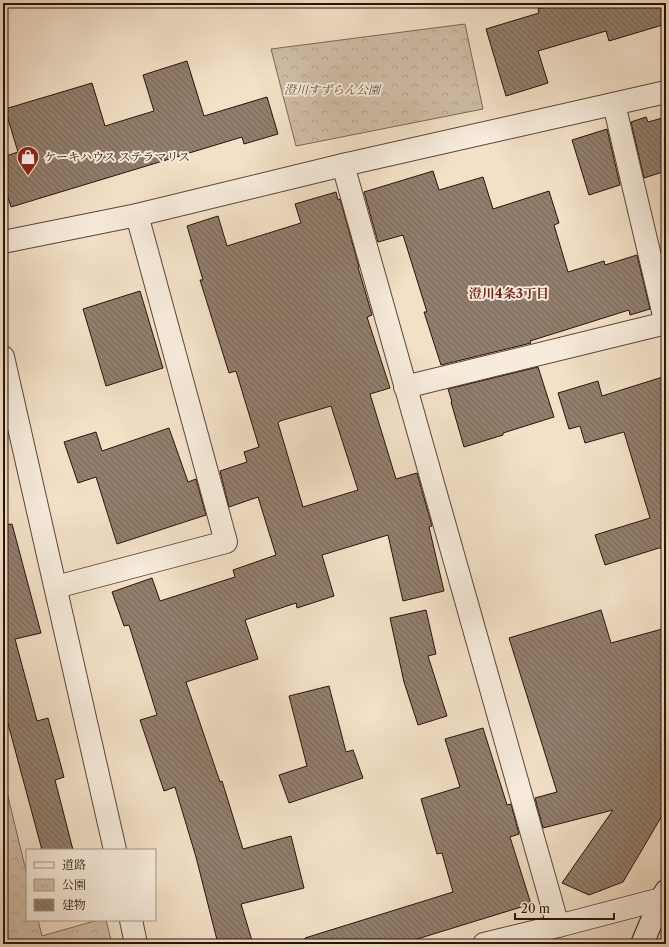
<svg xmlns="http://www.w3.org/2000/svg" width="669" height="947" viewBox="0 0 669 947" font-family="'Libre Caslon Text','Noto Serif JP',serif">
  <defs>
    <pattern id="park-crowns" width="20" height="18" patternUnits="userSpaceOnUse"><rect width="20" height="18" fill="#d0bda7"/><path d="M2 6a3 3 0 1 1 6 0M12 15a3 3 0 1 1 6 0" fill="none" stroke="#b3a28e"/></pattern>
    <pattern id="building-back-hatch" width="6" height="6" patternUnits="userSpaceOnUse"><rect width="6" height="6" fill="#927e6c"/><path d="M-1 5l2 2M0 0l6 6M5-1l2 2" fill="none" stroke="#776657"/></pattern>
  </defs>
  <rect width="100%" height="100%" fill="#f2e0c7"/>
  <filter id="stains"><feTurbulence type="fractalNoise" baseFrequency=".005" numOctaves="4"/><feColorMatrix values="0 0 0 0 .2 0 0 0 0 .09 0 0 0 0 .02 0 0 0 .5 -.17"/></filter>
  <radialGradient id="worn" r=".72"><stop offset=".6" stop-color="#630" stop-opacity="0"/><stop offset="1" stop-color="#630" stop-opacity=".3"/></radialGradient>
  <g fill="url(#park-crowns)" stroke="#7c6858">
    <path d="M 465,24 L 483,109 L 296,146 L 271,49 Z"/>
    <path d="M 3,776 L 27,875 L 27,920 L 38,920 L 42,936 L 98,920 L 106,920 L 112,944 L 3,944 Z"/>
  </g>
  <g fill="url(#building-back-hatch)" stroke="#291309" fill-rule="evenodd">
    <path d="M 556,3 L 666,3 L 666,24 L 609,41 L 606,31 L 538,51 L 548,83 L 506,96 L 486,29 L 539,13 L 538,9 Z"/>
    <path d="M 187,61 L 204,116 L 267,97 L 278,134 L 244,144 L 242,137 L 11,207 L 3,181 L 3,157 L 18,152 L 5,109 L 92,83 L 105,126 L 154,111 L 143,75 Z"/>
    <path d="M 646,117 L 648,122 L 666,117 L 666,171 L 644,178 L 631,122 Z"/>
    <path d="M 607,129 L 620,185 L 589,195 L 572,140 Z"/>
    <path d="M 433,171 L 439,190 L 483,177 L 493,209 L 549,191 L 559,223 L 554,225 L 568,272 L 604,261 L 605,265 L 637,255 L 650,309 L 630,315 L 629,310 L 530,341 L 531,343 L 441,365 L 424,312 L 427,312 L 403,235 L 378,242 L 364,192 Z"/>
    <path d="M 336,192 L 338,200 L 340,199 L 359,267 L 358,267 L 372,315 L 367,317 L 390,388 L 370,394 L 396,479 L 417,473 L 432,526 L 429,527 L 444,591 L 403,601 L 388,535 L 322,555 L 334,596 L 297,608 L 296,603 L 245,620 L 258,659 L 186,682 L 220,782 L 222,781 L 243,849 L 291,836 L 304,888 L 241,904 L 253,944 L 218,944 L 196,857 L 175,787 L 164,791 L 140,720 L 157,715 L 129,625 L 124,626 L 112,592 L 152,578 L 160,601 L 235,577 L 233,570 L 276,555 L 258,497 L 229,507 L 220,471 L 247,462 L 244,452 L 259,447 L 236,371 L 229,373 L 200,280 L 203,280 L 187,226 L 218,216 L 227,246 L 301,223 L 295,204 ZM 331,406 L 358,490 L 303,507 L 278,423 L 280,421 Z"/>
    <path d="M 140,291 L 163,368 L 106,386 L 83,309 Z"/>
    <path d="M 538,367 L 554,417 L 503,433 L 503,435 L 464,447 L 451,402 L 452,402 L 448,389 Z"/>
    <path d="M 666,376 L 666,548 L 659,548 L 605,565 L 595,535 L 650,518 L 624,432 L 585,443 L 580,426 L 569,429 L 558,393 L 598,381 L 602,396 Z"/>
    <path d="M 169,428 L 188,482 L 196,479 L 206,515 L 117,544 L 96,477 L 78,483 L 64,442 L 96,432 L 102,451 Z"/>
    <path d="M 12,524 L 41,633 L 15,639 L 37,721 L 48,718 L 64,777 L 55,780 L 73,850 L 42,850 L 3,705 L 3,525 Z"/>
    <path d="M 426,610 L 436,654 L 428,656 L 447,716 L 418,725 L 404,682 L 390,618 Z"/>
    <path d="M 601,610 L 611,643 L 666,628 L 666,809 L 623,882 L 589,895 L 562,883 L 613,810 L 543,828 L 535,798 L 557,792 L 509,638 Z"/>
    <path d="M 329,686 L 346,752 L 353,750 L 363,778 L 289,803 L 279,775 L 307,766 L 289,696 Z"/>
    <path d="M 483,728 L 507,805 L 511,804 L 519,834 L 510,837 L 531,904 L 401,944 L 306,944 L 305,938 L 453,892 L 442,853 L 437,854 L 421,799 L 460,787 L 445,739 Z"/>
  </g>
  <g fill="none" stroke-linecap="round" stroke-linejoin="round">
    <g stroke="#5b4638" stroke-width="24">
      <g id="street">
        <path d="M 614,104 L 666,324"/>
        <path d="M 343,165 L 558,926 L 661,899"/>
        <path d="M 3,242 L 137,215 L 343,165 L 666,92"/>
        <path d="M 3,357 L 115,850"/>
        <path d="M 405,387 L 666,323"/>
        <path d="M 56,587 L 226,542 L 137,215"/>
        <path d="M 131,920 L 136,944"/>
        <path d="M 484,944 L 558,926"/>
      </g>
    </g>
    <g stroke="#291309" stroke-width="24">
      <path id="secondary" d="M 642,944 L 661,899 L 666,891"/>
    </g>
    <use href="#street" stroke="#f7ebdb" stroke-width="22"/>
    <use href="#secondary" stroke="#f7ebdb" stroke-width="22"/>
  </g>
  <defs>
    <g id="shop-pin" transform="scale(1.15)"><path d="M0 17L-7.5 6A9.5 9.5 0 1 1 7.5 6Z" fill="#8f2418" stroke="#f7ebdb"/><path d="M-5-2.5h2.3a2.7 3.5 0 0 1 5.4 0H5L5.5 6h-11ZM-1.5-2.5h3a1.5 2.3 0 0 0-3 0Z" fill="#fff"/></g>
  </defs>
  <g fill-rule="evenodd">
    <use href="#shop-pin" x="28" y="157"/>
  </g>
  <g text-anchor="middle" stroke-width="4" stroke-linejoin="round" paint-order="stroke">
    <g font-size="12" font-style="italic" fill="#634e40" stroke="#f7ebdb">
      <text x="332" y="94">澄川すずらん公園</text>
    </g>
    <g font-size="12" fill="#291309" stroke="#f7ebdb" text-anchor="start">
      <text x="44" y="161">ケーキハウス ステラマリス</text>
    </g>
    <g font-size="13" font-weight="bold" fill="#7a1f14" stroke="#f7ebdb">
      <text x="509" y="298">澄川4条3丁目</text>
    </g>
  </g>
  <rect width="669" height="947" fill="none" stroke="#f2e0c7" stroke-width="16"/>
  <rect x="4" y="4" width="661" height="939" fill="none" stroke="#291309" stroke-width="2"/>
  <rect x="8" y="8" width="653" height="931" fill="none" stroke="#291309"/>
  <rect x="26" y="849" width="130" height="72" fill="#f7ebdb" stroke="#a59587"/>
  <rect x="34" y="862" width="20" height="6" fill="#f7ebdb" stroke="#a59587"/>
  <text x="62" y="869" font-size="12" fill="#291309">道路</text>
  <rect x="34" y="879" width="20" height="12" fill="url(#park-crowns)" stroke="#a59587"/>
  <text x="62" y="889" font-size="12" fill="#291309">公園</text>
  <rect x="34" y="899" width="20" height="12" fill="url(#building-back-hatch)" stroke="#a59587"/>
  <text x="62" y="909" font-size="12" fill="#291309">建物</text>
  <path d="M515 913v6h99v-6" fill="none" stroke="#291309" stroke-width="2"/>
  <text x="521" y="913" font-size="12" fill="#291309" stroke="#f7ebdb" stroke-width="3" paint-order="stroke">20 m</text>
  <rect width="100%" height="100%" filter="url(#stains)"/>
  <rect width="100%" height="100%" fill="url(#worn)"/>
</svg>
